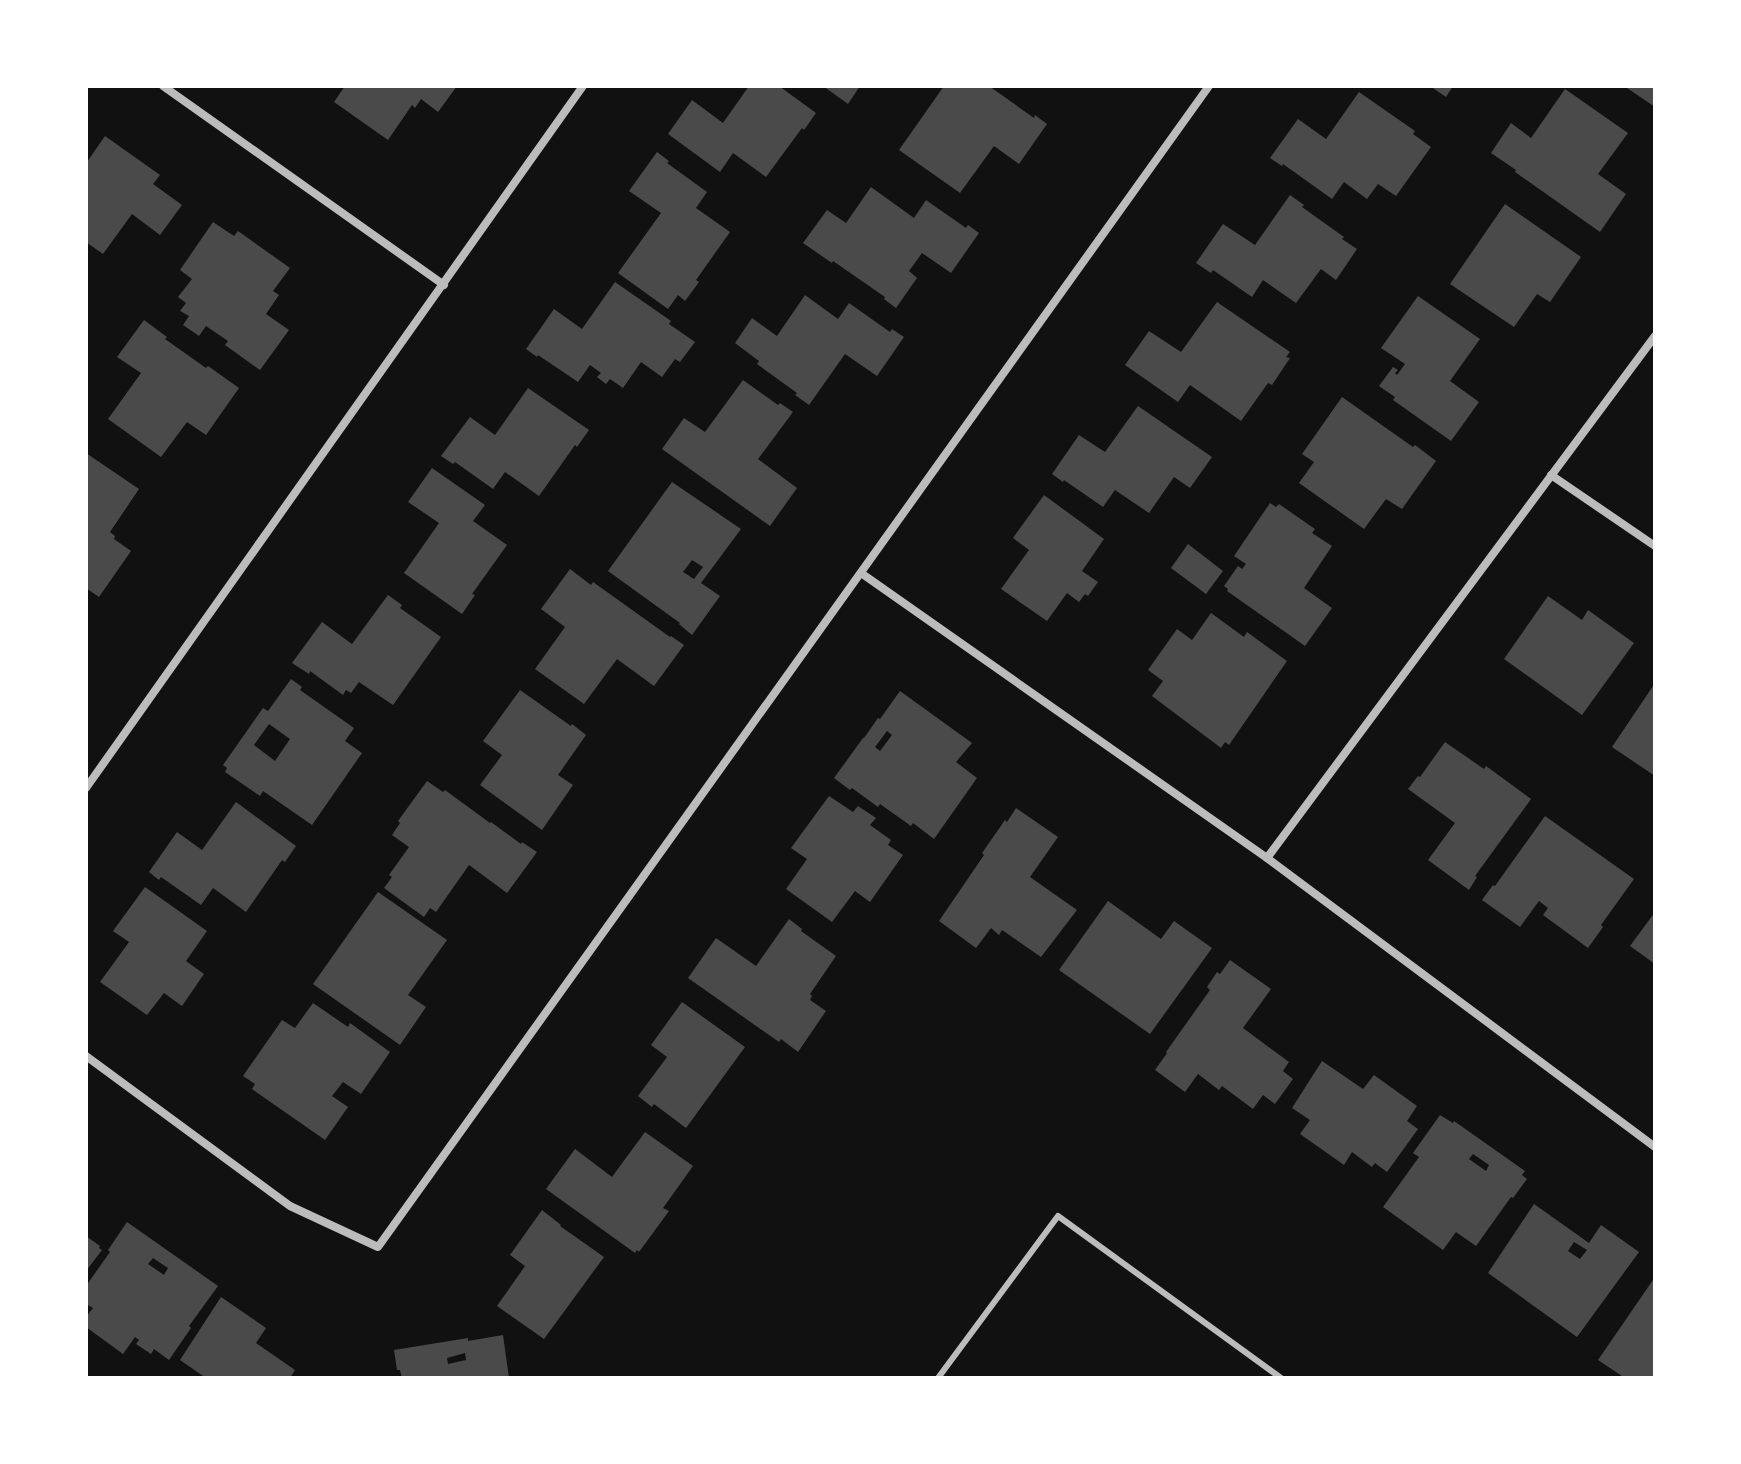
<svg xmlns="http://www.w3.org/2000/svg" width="1741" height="1464" viewBox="0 0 1741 1464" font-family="'PT Sans',sans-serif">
  <rect width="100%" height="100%" fill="#111"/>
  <g fill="#4a4a4a" fill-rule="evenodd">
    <path d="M 345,86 L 457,86 L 438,112 L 421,99 L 415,108 L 412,105 L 388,140 L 334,102 Z"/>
    <path d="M 749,86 L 779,86 L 816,113 L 804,130 L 802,128 L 766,177 L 733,153 L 720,172 L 668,134 L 692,100 L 723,123 Z"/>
    <path d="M 823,86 L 860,86 L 848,104 Z"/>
    <path d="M 944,86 L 989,86 L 1034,118 L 1035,115 L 1047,124 L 1019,164 L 994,146 L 960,193 L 899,150 Z"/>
    <path d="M 1430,86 L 1453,86 L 1446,97 Z"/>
    <path d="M 1624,86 L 1655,86 L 1655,107 Z"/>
    <path d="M 1565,89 L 1628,133 L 1598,174 L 1626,194 L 1600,232 L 1515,172 L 1516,170 L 1491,153 L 1511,123 L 1531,138 Z"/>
    <path d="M 1359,92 L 1415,131 L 1413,134 L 1431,147 L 1396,196 L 1378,184 L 1367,199 L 1344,182 L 1332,199 L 1283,164 L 1282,166 L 1270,158 L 1298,119 L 1326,139 Z"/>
    <path d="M 105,136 L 160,175 L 153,184 L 182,205 L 160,235 L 132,214 L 103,254 L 86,242 L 86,161 L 87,162 Z"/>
    <path d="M 657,152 L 669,161 L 667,163 L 707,192 L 696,208 L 730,232 L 696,280 L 699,282 L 685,301 L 678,295 L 668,309 L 618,273 L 661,213 L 629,191 Z"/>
    <path d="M 871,187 L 914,218 L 926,200 L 966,228 L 968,225 L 979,233 L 951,273 L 922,253 L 909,271 L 917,278 L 896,308 L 884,299 L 885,297 L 833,261 L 832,263 L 803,243 L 827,210 L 846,223 Z"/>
    <path d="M 1290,195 L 1304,205 L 1302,207 L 1344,237 L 1342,239 L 1357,249 L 1336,280 L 1321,269 L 1296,303 L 1263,280 L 1252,297 L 1213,270 L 1211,273 L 1196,263 L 1223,224 L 1255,245 Z"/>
    <path d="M 1505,204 L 1581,257 L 1550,302 L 1537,294 L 1514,327 L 1450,284 Z"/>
    <path d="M 213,222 L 234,236 L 238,231 L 290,268 L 273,291 L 279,295 L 266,314 L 289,330 L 260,370 L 225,345 L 228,341 L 206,326 L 199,336 L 183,325 L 189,316 L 180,311 L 186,303 L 178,297 L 192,279 L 180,270 Z"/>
    <path d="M 615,282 L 671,321 L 669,324 L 695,342 L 680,362 L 675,359 L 662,377 L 641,362 L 623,388 L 610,379 L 606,384 L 597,377 L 601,373 L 590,365 L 578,382 L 538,355 L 537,357 L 526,349 L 554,309 L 582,329 Z"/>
    <path d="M 805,295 L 838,319 L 849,303 L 890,332 L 892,329 L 904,337 L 877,376 L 845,354 L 809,405 L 795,395 L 797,393 L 757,364 L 759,361 L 735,343 L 752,318 L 777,336 Z"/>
    <path d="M 1418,296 L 1480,339 L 1450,381 L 1479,402 L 1451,441 L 1393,400 L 1395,397 L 1379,386 L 1393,367 L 1398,370 L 1395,373 L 1397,375 L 1405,364 L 1381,348 Z"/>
    <path d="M 1217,302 L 1290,352 L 1286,357 L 1290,358 L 1272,385 L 1268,383 L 1241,421 L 1190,385 L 1178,402 L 1125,365 L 1149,331 L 1181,352 Z"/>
    <path d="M 144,320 L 167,337 L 165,339 L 206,368 L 208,366 L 239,388 L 206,435 L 187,422 L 161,457 L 108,419 L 141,373 L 117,357 Z"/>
    <path d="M 743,380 L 778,405 L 780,403 L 793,412 L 758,459 L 797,488 L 770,526 L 662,449 L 684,418 L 705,432 Z"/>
    <path d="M 528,388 L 589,430 L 577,447 L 575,445 L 539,496 L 505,472 L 493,489 L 455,462 L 453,464 L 441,456 L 470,417 L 495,435 Z"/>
    <path d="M 1342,397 L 1413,447 L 1415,445 L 1436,461 L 1402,509 L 1386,499 L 1364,529 L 1299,483 L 1314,462 L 1302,454 Z"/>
    <path d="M 1138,406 L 1212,457 L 1190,488 L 1174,477 L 1149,513 L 1115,490 L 1103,507 L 1064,480 L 1063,482 L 1052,474 L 1079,435 L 1105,452 Z"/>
    <path d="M 86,453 L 139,489 L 110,532 L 115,536 L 114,539 L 131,551 L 99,597 L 86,588 Z"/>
    <path d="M 432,468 L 485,505 L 473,521 L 507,545 L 472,594 L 475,595 L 462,614 L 404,573 L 439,523 L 408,502 Z"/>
    <path d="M 672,482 L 741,529 L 701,583 L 720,596 L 692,635 L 679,624 L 680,623 L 608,571 ZM 692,560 L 703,567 L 694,579 L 683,572 Z"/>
    <path d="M 1044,495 L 1104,539 L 1082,571 L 1098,582 L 1088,596 L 1085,594 L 1079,602 L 1067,593 L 1047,621 L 1001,589 L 1029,550 L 1013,538 Z"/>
    <path d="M 1270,503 L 1276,507 L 1279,504 L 1315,529 L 1312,533 L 1332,546 L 1304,588 L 1332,608 L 1305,646 L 1227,591 L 1228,589 L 1224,586 L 1238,566 L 1242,569 L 1246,564 L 1234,556 Z"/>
    <path d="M 1188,544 L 1223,571 L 1206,594 L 1171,568 Z"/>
    <path d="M 570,569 L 591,585 L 593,582 L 670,637 L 671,636 L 684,645 L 654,686 L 617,659 L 584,704 L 535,669 L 565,627 L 541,609 Z"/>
    <path d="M 388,595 L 402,605 L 400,608 L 441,637 L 393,705 L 359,682 L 351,693 L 346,690 L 343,695 L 310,671 L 309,674 L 292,663 L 322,622 L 352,644 Z"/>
    <path d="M 1548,596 L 1582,620 L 1588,610 L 1634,643 L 1582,715 L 1504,659 Z"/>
    <path d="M 1211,613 L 1244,637 L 1247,632 L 1287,661 L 1229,745 L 1225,742 L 1221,748 L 1152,696 L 1163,681 L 1148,670 L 1177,629 L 1192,640 Z"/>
    <path d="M 291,679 L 302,687 L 300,690 L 354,728 L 345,741 L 362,753 L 312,825 L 263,791 L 260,796 L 225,772 L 227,768 L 223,765 L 263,708 L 268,711 ZM 269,724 L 290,739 L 275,761 L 254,745 Z"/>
    <path d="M 1655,683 L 1655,776 L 1612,747 Z"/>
    <path d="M 520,690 L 571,726 L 572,724 L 586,735 L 558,775 L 573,785 L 542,830 L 480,785 L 502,755 L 483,741 Z"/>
    <path d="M 900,691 L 972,743 L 956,762 L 977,778 L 934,839 L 913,823 L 911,826 L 880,804 L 878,807 L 852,788 L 850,790 L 834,778 L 863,738 L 864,738 L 878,718 L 880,719 ZM 887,731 L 892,735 L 880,751 L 875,747 Z"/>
    <path d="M 1445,742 L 1484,769 L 1486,766 L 1531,799 L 1475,876 L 1477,877 L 1469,890 L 1428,860 L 1455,823 L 1408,789 L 1418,776 L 1420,777 Z"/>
    <path d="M 427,781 L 443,792 L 445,790 L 490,823 L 491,822 L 521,844 L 522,842 L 537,852 L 507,893 L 469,865 L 436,912 L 430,908 L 424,917 L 384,888 L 392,877 L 389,875 L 409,847 L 392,835 L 400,823 L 398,821 Z"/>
    <path d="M 829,796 L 853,812 L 858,806 L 876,818 L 870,825 L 891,840 L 888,845 L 903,855 L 870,902 L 855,891 L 832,922 L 786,889 L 807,859 L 791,848 Z"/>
    <path d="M 236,802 L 296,846 L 285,862 L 282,860 L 246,912 L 213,888 L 201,905 L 161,877 L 159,880 L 149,872 L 177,832 L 202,850 Z"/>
    <path d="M 1016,808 L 1058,837 L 1030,877 L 1077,910 L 1041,957 L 1002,930 L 999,935 L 991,928 L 976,948 L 939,921 L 984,855 L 982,853 L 1005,820 L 1007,822 Z"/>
    <path d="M 1545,816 L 1634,879 L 1601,925 L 1603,927 L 1588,948 L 1543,915 L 1548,908 L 1539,901 L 1520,927 L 1482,900 L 1493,885 L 1495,886 Z"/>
    <path d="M 145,887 L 207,931 L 186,961 L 204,974 L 182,1006 L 164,993 L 147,1015 L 100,982 L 129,942 L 113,931 Z"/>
    <path d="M 378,892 L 447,940 L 408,995 L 426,1007 L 400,1045 L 313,984 Z"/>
    <path d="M 1108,901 L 1161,939 L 1174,921 L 1212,948 L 1150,1034 L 1059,970 Z"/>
    <path d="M 1655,912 L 1655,964 L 1630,946 Z"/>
    <path d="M 789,919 L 802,929 L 801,931 L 836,956 L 810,994 L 812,996 L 810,1000 L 826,1011 L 798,1052 L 781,1039 L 779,1042 L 688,978 L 716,938 L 756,966 Z"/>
    <path d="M 1230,960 L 1271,989 L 1243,1028 L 1289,1062 L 1283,1071 L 1293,1079 L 1275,1104 L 1263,1095 L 1253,1109 L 1222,1086 L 1219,1090 L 1198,1074 L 1185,1092 L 1155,1070 L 1167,1053 L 1166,1052 L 1210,990 L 1207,987 L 1217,972 L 1220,974 Z"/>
    <path d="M 682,1002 L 745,1047 L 686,1128 L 654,1104 L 652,1107 L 638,1096 L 667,1057 L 651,1045 Z"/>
    <path d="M 313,1003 L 348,1027 L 350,1023 L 390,1052 L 361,1094 L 343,1082 L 332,1096 L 348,1107 L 325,1140 L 252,1089 L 255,1084 L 243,1076 L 282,1020 L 295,1028 Z"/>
    <path d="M 1322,1061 L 1363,1089 L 1374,1075 L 1417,1106 L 1407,1121 L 1418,1129 L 1387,1172 L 1375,1163 L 1372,1167 L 1352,1152 L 1344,1165 L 1300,1134 L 1310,1120 L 1292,1108 Z"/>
    <path d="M 1440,1115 L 1453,1123 L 1454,1121 L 1525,1171 L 1522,1175 L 1527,1179 L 1513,1198 L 1511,1197 L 1476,1246 L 1456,1232 L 1443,1250 L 1383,1207 L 1419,1157 L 1413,1153 ZM 1473,1154 L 1489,1165 L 1486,1171 L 1469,1159 Z"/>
    <path d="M 645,1132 L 693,1166 L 663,1208 L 669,1211 L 639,1252 L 637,1250 L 635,1253 L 546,1189 L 575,1149 L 612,1177 Z"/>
    <path d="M 1534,1204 L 1589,1243 L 1601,1225 L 1639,1252 L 1577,1337 L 1488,1273 ZM 1574,1242 L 1587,1250 L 1580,1259 L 1568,1251 Z"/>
    <path d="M 542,1210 L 561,1225 L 560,1226 L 604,1257 L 544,1339 L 497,1306 L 525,1266 L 510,1255 Z"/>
    <path d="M 127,1222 L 218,1286 L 189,1326 L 191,1328 L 169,1360 L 154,1349 L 151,1354 L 136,1344 L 139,1340 L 135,1337 L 123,1354 L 86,1327 L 86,1317 L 93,1308 L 86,1304 L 86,1286 L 110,1252 L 108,1250 ZM 153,1258 L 168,1268 L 164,1275 L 148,1264 Z"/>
    <path d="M 86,1236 L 100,1246 L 99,1248 L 102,1250 L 86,1271 Z"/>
    <path d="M 1655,1277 L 1655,1378 L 1625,1378 L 1598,1360 Z"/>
    <path d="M 221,1297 L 266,1328 L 256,1343 L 295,1370 L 290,1378 L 206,1378 L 180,1360 Z"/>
    <path d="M 503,1335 L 509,1378 L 402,1378 L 400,1370 L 397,1370 L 394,1350 L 468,1338 L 468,1341 ZM 465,1353 L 466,1360 L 448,1364 L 447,1358 Z"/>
  </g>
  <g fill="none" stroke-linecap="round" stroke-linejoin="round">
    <path stroke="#bcbcbc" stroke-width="6" d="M 938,1378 L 1058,1216 L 1281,1378"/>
    <g stroke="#bcbcbc" stroke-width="8">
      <path d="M 163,86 L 444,285"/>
      <path d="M 1551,475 L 1655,546"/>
      <path d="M 861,573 L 1267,858 L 1655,1147"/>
      <path d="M 86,788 L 583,86"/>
      <path d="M 1267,858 L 1655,336"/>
      <path d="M 86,1056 L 290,1206 L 378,1247 L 1209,86"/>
    </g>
  </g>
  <rect width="1741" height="1464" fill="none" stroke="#ffffff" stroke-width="176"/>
</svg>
